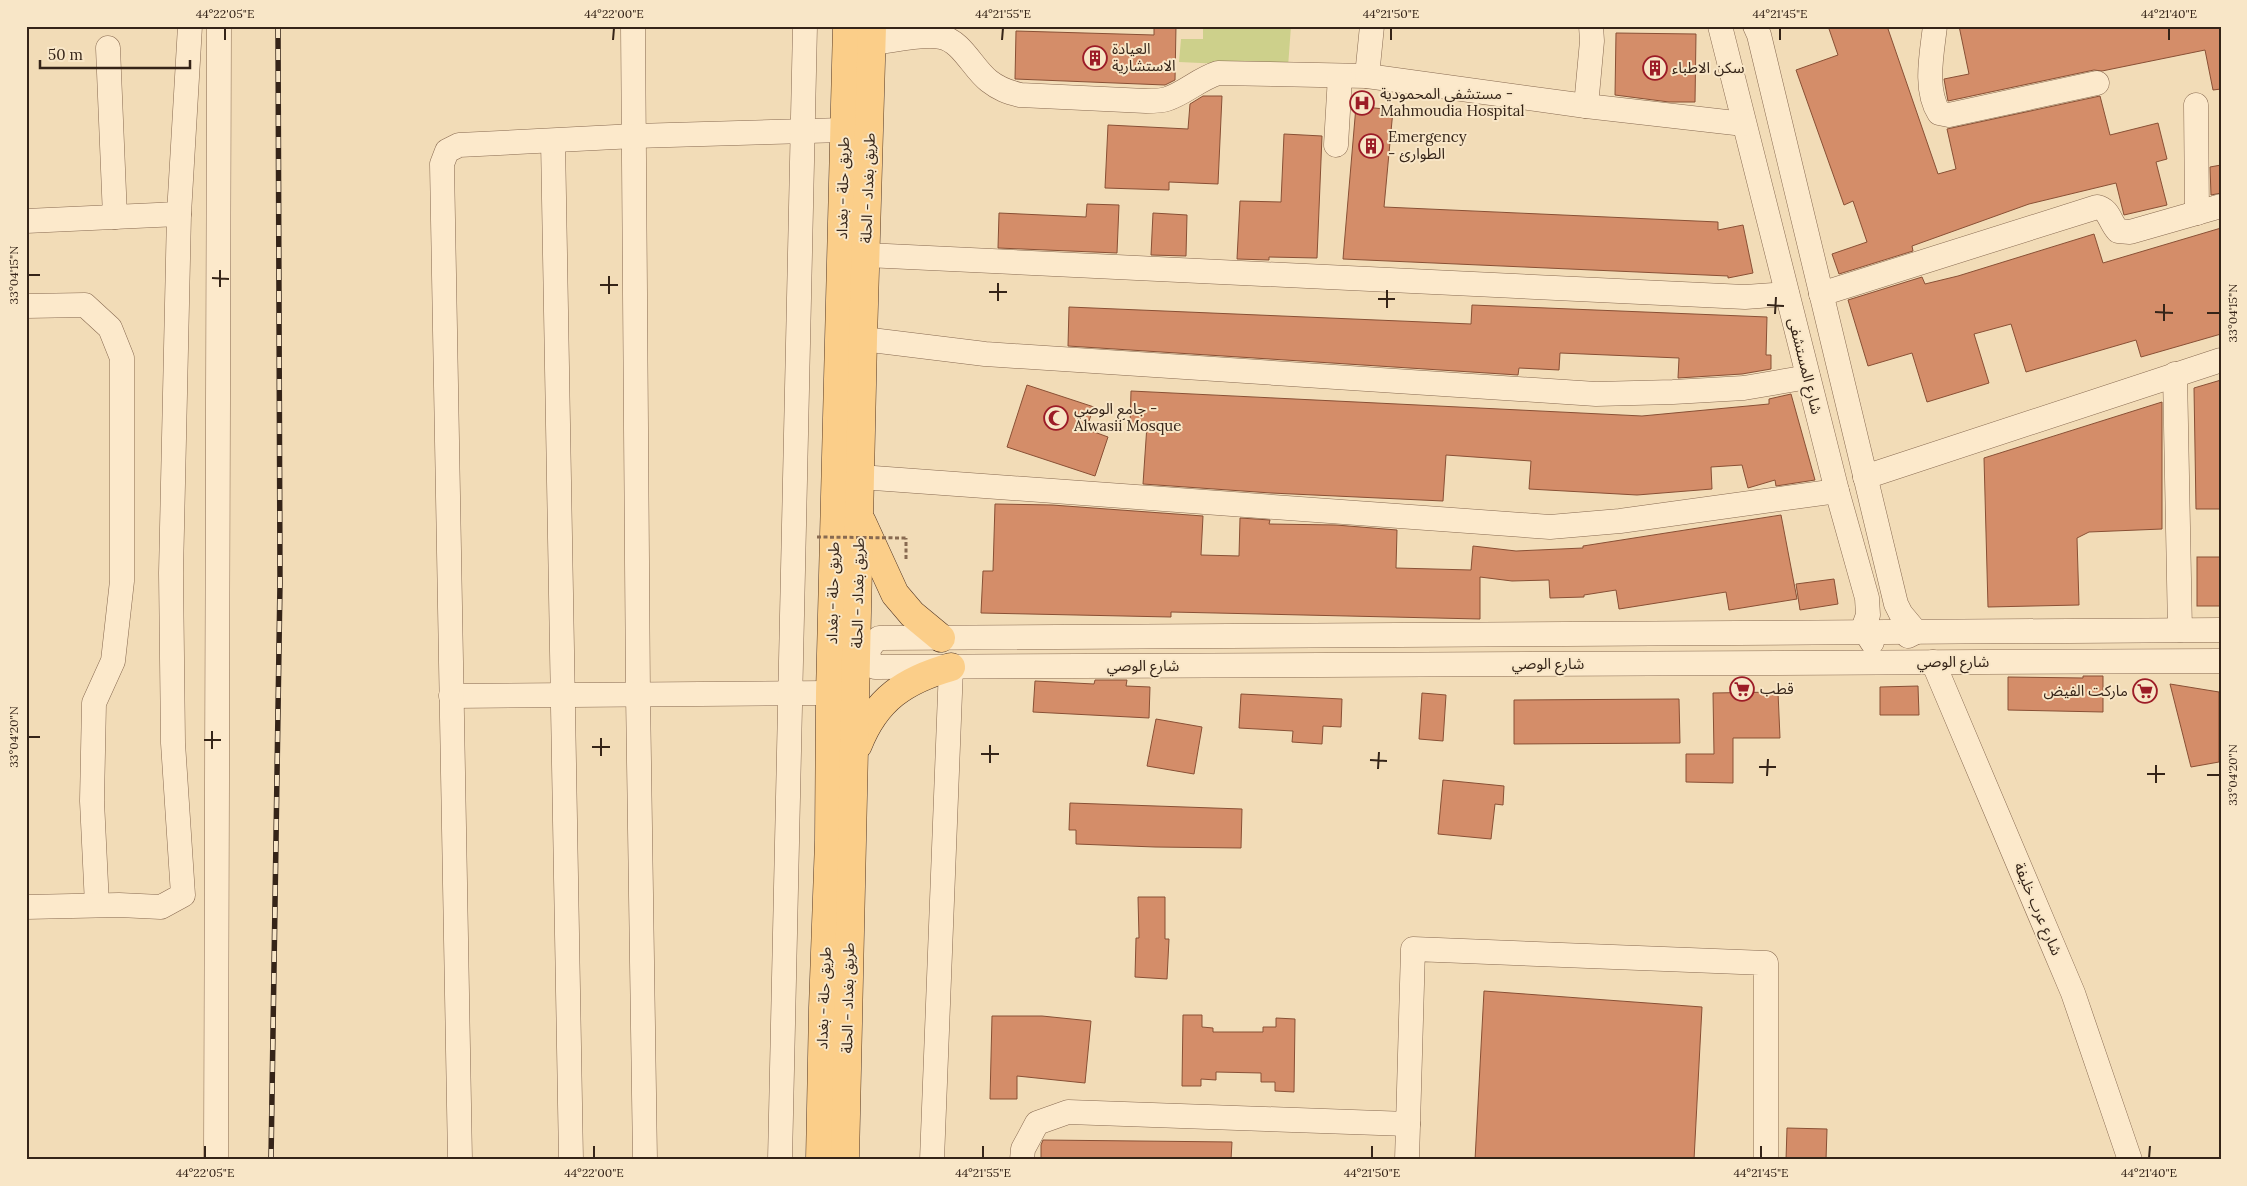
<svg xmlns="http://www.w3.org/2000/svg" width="2247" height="1186" viewBox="0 0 2247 1186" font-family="Lora,'Noto Sans Arabic',serif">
  <rect width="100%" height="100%" fill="#f2dcb7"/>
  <path fill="#cdd08b" d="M 1203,26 L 1291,26 L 1288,67 L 1179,62 L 1181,39 L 1203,39 Z"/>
  <g fill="#d48d69" stroke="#895035">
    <path d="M 1154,26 L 1176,26 L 1175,80 L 1165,85 L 1015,79 L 1016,31 L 1154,35 Z"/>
    <path d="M 1828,26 L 1887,26 L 1938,174 L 1956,169 L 1947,129 L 2100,96 L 2110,135 L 2158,123 L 2167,159 L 2156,162 L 2167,205 L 2124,215 L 2116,183 L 2029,204 L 1912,246 L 1913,251 L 1839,274 L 1832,254 L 1867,242 L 1853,201 L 1844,205 L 1796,70 L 1838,55 Z"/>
    <path d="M 1959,26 L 2221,26 L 2221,89 L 2213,90 L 2205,50 L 2102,71 L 2094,70 L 1948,101 L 1944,79 L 1969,74 Z"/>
    <path d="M 1616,33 L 1696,34 L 1695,102 L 1669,102 L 1615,95 Z"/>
    <path d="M 1203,96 L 1222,96 L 1218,184 L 1169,182 L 1169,190 L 1105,188 L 1108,125 L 1188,129 L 1190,104 Z"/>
    <path d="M 1356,106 L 1393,110 L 1384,207 L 1718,222 L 1718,230 L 1743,225 L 1753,273 L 1728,278 L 1728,276 L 1343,259 Z"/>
    <path d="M 1284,134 L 1322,136 L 1317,258 L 1269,257 L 1269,260 L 1237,259 L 1240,201 L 1281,202 Z"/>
    <path d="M 2221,165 L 2221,193 L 2211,195 L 2210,167 Z"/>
    <path d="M 1087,204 L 1119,205 L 1117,253 L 998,248 L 999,213 L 1086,217 Z"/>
    <path d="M 1153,213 L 1187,215 L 1186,256 L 1151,255 Z"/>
    <path d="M 2221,228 L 2221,334 L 2141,357 L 2136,340 L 2026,372 L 2011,324 L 1974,334 L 1989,383 L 1927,402 L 1912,353 L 1868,366 L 1848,300 L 1922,277 L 1925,284 L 1958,276 L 2094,234 L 2103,263 Z"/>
    <path d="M 1472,305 L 1767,317 L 1766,355 L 1771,355 L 1771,369 L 1742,374 L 1678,378 L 1679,358 L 1560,353 L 1559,370 L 1519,368 L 1518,375 L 1068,346 L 1069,307 L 1471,324 Z"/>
    <path d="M 2221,380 L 2221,509 L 2196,509 L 2194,388 Z"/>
    <path d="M 1027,385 L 1094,407 L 1086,429 L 1108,437 L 1095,476 L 1007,447 Z"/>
    <path d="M 1131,391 L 1642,416 L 1769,404 L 1769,399 L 1791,394 L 1815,480 L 1776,486 L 1775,480 L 1748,488 L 1742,465 L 1711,467 L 1712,489 L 1637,495 L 1529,489 L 1531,461 L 1446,455 L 1443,501 L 1271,493 L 1143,484 L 1147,425 L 1130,424 Z"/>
    <path d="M 2162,402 L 2162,529 L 2089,532 L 2077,538 L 2079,605 L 1988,607 L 1984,458 Z"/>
    <path d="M 995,504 L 1052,505 L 1203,516 L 1201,555 L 1239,556 L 1240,518 L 1270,520 L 1269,524 L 1336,525 L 1397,530 L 1396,568 L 1471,570 L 1473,546 L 1516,551 L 1583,548 L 1583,546 L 1781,515 L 1797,599 L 1729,610 L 1726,592 L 1619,609 L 1616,590 L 1584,595 L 1584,597 L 1550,598 L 1549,580 L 1512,581 L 1480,577 L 1480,619 L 1171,612 L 1171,617 L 981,613 L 983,571 L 993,571 Z"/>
    <rect x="2197" y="557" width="24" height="49"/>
    <path d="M 1834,579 L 1838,604 L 1800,610 L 1796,584 Z"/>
    <path d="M 2083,676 L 2103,676 L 2103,712 L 2008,710 L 2008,677 L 2083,678 Z"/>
    <path d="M 1095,680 L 1127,680 L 1126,686 L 1150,687 L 1149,718 L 1033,712 L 1035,681 L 1094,684 Z"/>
    <path d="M 2170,684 L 2219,692 L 2219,762 L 2191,767 Z"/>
    <path d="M 1918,686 L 1919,715 L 1880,715 L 1880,687 Z"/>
    <path d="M 1778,692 L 1780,738 L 1733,738 L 1733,783 L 1686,782 L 1686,754 L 1714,754 L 1713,693 Z"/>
    <path d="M 1422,693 L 1446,695 L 1443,741 L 1419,739 Z"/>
    <path d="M 1241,694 L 1342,699 L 1341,727 L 1323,726 L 1322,744 L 1292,742 L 1293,731 L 1239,728 Z"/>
    <path d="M 1679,699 L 1680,743 L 1514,744 L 1514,700 Z"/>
    <path d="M 1156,719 L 1202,727 L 1194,774 L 1147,766 Z"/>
    <path d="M 1443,780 L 1504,786 L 1503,805 L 1495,804 L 1491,839 L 1438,834 Z"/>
    <path d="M 1070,803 L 1242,809 L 1241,848 L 1155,847 L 1076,844 L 1076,830 L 1069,830 Z"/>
    <path d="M 1138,897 L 1165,897 L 1165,939 L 1169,939 L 1167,979 L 1135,977 L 1136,938 L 1139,938 Z"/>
    <path d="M 1484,991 L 1702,1007 L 1694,1160 L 1475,1160 Z"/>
    <path d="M 1183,1015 L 1202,1015 L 1202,1027 L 1213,1028 L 1213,1032 L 1263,1032 L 1263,1027 L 1276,1027 L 1276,1018 L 1295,1019 L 1294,1092 L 1275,1091 L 1275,1082 L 1261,1082 L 1261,1073 L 1216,1072 L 1216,1080 L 1201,1079 L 1201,1086 L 1182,1086 Z"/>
    <path d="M 992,1016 L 1042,1016 L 1091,1021 L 1085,1083 L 1017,1076 L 1017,1099 L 990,1099 Z"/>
    <path d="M 1787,1128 L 1827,1129 L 1826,1160 L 1786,1160 Z"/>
    <path d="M 1043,1140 L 1232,1142 L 1231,1160 L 1041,1160 L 1041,1145 Z"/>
  </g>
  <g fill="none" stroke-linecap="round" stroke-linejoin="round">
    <g stroke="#886a51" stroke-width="25">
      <g id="minor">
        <path d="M 633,26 L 638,695 L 645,1160"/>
        <path d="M 1720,26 L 1837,491 L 1867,598 L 1868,615 L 1862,632 L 1867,634 L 1872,642"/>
        <path d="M 1755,26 L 1759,35 L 1896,604 L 1901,614 L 1916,632 L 1908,636"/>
        <path d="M 1935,26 C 1932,53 1924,89 1939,113 L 1949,115 L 2097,83"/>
        <path d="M 872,43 C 892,41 922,33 941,37 C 962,41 973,69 989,81 C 999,89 1008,92 1020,95 L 1146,101 C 1153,101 1161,101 1167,99 C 1185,93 1199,79 1218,73 L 1367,76 L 1586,106 L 1744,124"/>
        <path d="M 108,48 L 115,217"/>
        <path d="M 1367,76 L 1372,26"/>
        <path d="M 2196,105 L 2197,213"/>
        <path d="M 1586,106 L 1592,41 L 1591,26"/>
        <path d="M 553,141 L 571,1160"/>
        <path d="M 1336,145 L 1340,76"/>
        <path d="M 26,221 L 179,214 L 190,26"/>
        <path d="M 866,255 L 1745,297 L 1787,294"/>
        <path d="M 1821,294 L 2097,207 C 2110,210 2109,221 2118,231 L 2130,232 L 2221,206"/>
        <path d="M 26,306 L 85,305 L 110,328 L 122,358 L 122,581 L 113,661 L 94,703 L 92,801 L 97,905"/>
        <path d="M 863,339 L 985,354 L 1596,394 L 1673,392 L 1744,388 L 1808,377"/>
        <path d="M 2175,374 L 2180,630"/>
        <path d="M 860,477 L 1550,527 L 1620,521 L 1837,491"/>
        <path d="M 1865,477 L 2221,360"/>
        <path d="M 2221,630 L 879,638 C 867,647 865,656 875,667 L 2221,661"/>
        <path d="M 1933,662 L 2073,993 L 2130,1160"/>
        <path d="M 451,696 L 830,693"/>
        <path d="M 26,907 L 119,905 L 161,907 L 183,895 L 173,743 L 171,573 L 179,214"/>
        <path d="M 216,1160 L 219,26"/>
        <path d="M 460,1160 L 442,164 L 447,151 L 459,145 L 635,136 L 844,130"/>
        <path d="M 780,1160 L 805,26"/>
        <path d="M 932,1160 L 951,667"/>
        <path d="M 1022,1160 L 1023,1149 L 1037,1123 L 1068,1112 L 1408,1124"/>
        <path d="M 1407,1160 L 1413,949 L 1766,963 L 1766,1160"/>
      </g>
    </g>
    <g stroke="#553927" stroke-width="29">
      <g id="major">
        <path d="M 862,522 L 895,594 L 912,614 L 941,638"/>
        <path d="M 858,745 C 876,699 905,680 951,667"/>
        <path d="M 820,1160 L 823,1008 L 829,841 L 830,693 L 847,26"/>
        <path d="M 845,1160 L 863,339 L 872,26"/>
      </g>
    </g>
    <path stroke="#886a51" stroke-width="3" stroke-dasharray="4 2.5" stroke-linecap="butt" d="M 906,559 L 906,538"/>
    <use href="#minor" stroke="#fce9cb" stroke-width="24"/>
    <use href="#major" stroke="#fbce89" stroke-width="28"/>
    <g stroke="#352418" stroke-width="5.5">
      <path id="rail" d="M 271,1160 L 280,583 L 278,26"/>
    </g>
    <use href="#rail" stroke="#f8e6c7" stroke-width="4" stroke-dasharray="11" stroke-linecap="butt"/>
    <path stroke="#886a51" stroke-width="3" stroke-dasharray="4 2.5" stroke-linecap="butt" d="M 817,537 L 906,538"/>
  </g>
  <path fill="none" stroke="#352418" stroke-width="2" d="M 225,40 L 225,28M 613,40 L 614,28M 1002,40 L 1003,28M 1391,40 L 1391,28M 1780,40 L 1780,28M 2169,40 L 2169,28M 28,275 L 40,275M 212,278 L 229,279M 600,285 L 618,285M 220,287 L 220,270M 989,292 L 1007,292M 609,294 L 609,276M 1378,299 L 1395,299M 998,301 L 998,283M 1767,305 L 1784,306M 1387,308 L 1387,290M 2155,312 L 2173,313M 2207,313 L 2220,313M 1775,314 L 1776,297M 2164,321 L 2164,304M 28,737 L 40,737M 204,740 L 221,740M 592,747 L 610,747M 212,749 L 212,731M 981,754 L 999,754M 601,756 L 601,738M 1370,760 L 1387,761M 990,763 L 990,745M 1759,767 L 1776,767M 1378,769 L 1379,752M 2147,774 L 2165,774M 2207,775 L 2220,775M 1767,776 L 1768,759M 2156,783 L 2156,765M 205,1158 L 205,1146M 594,1158 L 594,1146M 983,1158 L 983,1146M 1372,1158 L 1372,1146M 1761,1158 L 1761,1146M 2149,1158 L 2150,1146"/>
  <defs>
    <g id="building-ring" transform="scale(1.25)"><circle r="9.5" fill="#f8e6c7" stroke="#9c1c27" stroke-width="1.5"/><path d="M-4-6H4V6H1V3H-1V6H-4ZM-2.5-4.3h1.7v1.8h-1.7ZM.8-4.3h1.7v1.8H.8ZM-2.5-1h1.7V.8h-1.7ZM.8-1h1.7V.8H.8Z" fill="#9c1c27"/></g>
    <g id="hospital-ring" transform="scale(1.25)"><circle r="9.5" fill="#f8e6c7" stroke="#9c1c27" stroke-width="1.5"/><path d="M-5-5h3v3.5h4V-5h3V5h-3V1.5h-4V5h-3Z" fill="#9c1c27"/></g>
    <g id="mosque-ring" transform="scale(1.25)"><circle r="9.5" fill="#f8e6c7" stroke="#9c1c27" stroke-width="1.5"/><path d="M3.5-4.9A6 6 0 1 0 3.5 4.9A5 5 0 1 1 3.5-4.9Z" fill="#9c1c27"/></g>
    <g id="supermarket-ring" transform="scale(1.25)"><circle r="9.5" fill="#f8e6c7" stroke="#9c1c27" stroke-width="1.5"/><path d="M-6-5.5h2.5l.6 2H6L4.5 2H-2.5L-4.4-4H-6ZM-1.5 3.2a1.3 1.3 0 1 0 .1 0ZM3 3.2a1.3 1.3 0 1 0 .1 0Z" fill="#9c1c27"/></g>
  </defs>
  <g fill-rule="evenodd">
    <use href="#building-ring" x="1095" y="58"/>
    <use href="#building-ring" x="1655" y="68"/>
    <use href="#hospital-ring" x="1362" y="103"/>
    <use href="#building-ring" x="1371" y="146"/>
    <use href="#mosque-ring" x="1056" y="418"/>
    <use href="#supermarket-ring" x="1742" y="689"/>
    <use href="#supermarket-ring" x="2145" y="691"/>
  </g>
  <g text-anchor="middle" stroke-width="4" stroke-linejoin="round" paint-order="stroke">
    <g font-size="15" fill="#352418" stroke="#f8e6c7" text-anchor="start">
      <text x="1112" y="54">العيادة<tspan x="1112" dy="17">الاستشارية</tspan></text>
      <text x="1672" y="73">سكن الاطباء</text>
      <text x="1380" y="99">مستشفى المحمودية -<tspan x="1380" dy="17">Mahmoudia Hospital</tspan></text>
      <text x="1388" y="142">Emergency<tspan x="1388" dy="17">- الطوارئ</tspan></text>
      <text x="1074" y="414">جامع الوصي -<tspan x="1074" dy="17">Alwasii Mosque</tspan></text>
      <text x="1760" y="694">قطب</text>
      <text x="2128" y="696" text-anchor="end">ماركت الفيض</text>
    </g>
    <g font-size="15" fill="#352418" stroke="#f8e6c7">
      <text transform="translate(843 188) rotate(-89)" y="5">طريق حلة - بغداد</text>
      <text transform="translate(868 188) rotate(-88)" y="5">طريق بغداد - الحلة</text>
      <text transform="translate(1805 366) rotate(76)" y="5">شارع المستشفى</text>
      <text transform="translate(833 593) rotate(-89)" y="5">طريق حلة - بغداد</text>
      <text transform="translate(858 593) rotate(-89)" y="5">طريق بغداد - الحلة</text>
      <text x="1953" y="667">شارع الوصي</text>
      <text x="1548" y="669">شارع الوصي</text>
      <text x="1143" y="671">شارع الوصي</text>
      <text transform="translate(2038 909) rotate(67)" y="5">شارع عرب خليفة</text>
      <text transform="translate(824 998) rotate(-88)" y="5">طريق حلة - بغداد</text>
      <text transform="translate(848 998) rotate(-89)" y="5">طريق بغداد - الحلة</text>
    </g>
  </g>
  <rect width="2247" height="1186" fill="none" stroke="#f8e6c7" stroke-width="55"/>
  <path d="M40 60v8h150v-8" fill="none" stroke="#352418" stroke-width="2.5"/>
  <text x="48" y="60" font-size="15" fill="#352418" stroke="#f8e6c7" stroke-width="4" paint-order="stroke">50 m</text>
  <rect x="28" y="28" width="2192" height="1130" fill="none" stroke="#352418" stroke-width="2"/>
  <g font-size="12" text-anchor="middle" fill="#352418">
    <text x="225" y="18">44°22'05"E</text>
    <text x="614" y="18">44°22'00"E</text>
    <text x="1003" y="18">44°21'55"E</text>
    <text x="1391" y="18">44°21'50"E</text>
    <text x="1780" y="18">44°21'45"E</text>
    <text x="2169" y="18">44°21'40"E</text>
    <text transform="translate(14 275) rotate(-90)" y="4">33°04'15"N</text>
    <text transform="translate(2233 313) rotate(-90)" y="4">33°04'15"N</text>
    <text transform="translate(14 737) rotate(-90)" y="4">33°04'20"N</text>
    <text transform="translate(2233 775) rotate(-90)" y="4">33°04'20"N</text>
    <text x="205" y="1177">44°22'05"E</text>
    <text x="594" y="1177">44°22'00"E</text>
    <text x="983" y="1177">44°21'55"E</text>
    <text x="1372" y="1177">44°21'50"E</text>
    <text x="1761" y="1177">44°21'45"E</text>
    <text x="2149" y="1177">44°21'40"E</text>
  </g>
</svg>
